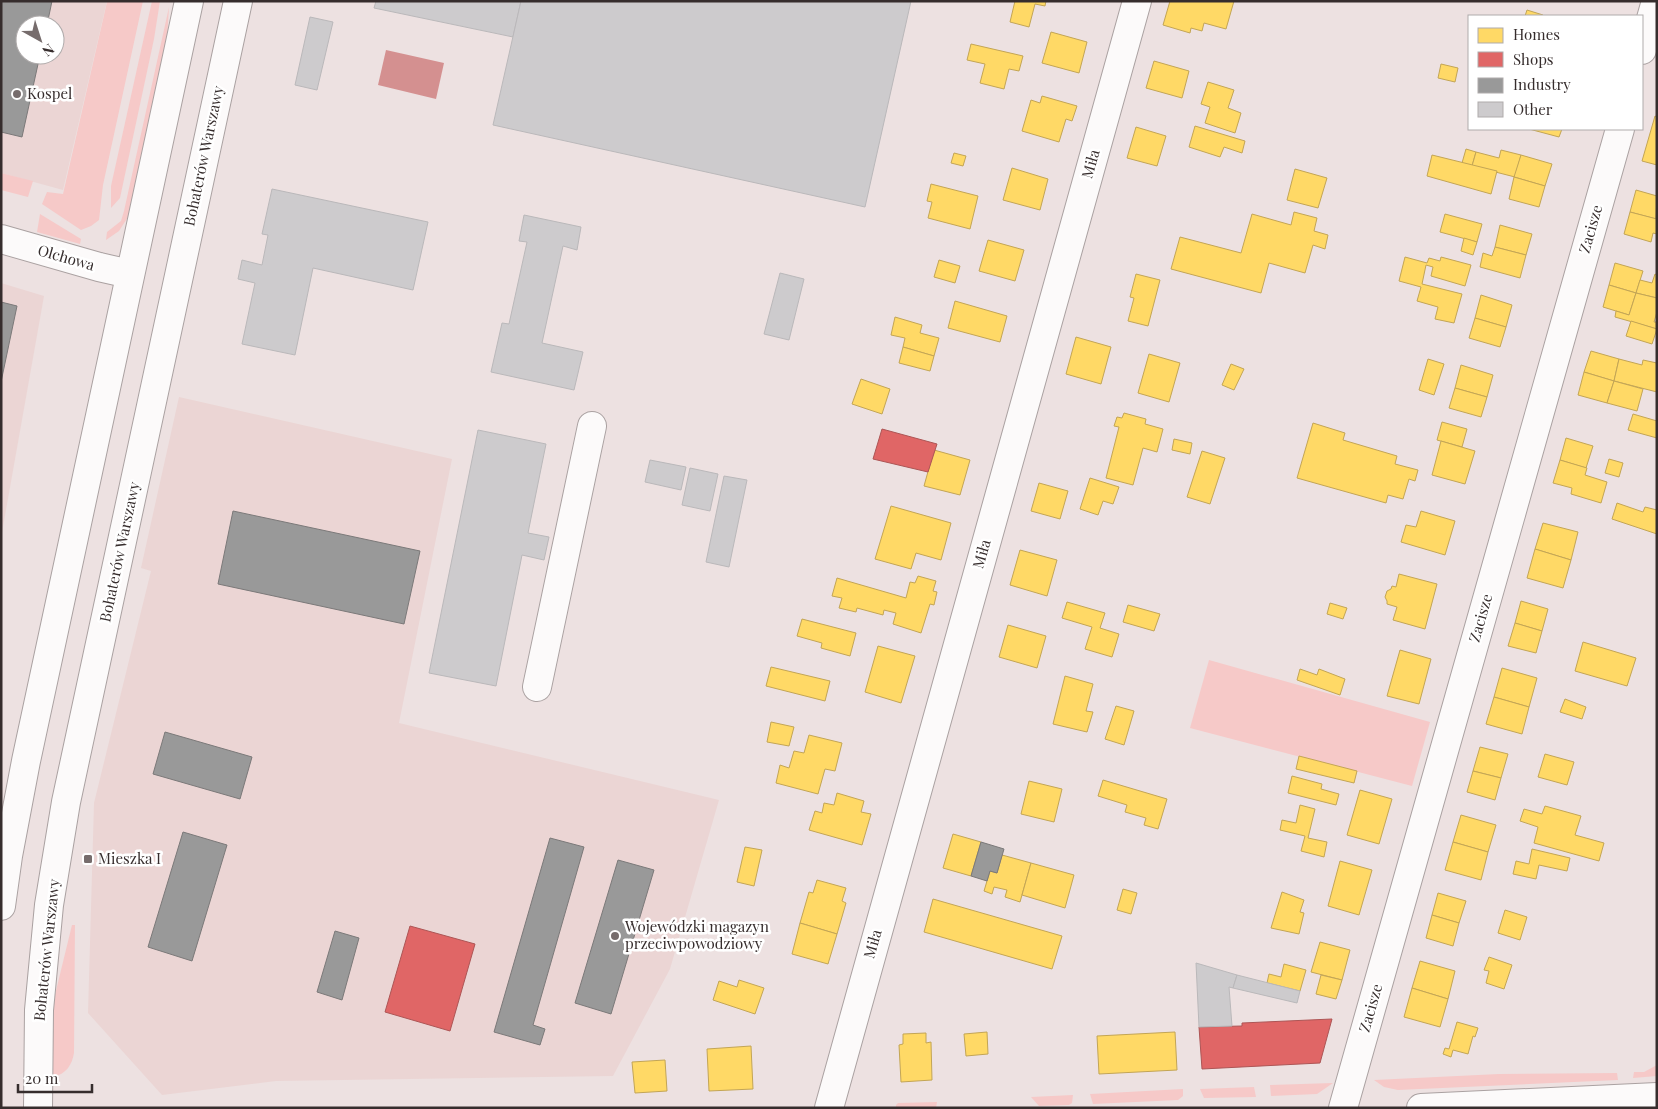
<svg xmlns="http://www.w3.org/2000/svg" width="1658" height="1109" viewBox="0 0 1658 1109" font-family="'Playfair Display',serif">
  <rect width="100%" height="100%" fill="#ede1e1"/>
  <g fill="#ebd5d4" fill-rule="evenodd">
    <path d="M 1,1 L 107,1 L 63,190 L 1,173 ZM 25,25 L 55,25 L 55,55 L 25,55 Z"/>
    <path d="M 1,283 L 44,296 L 1,538 Z"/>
    <path d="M 179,397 L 452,459 L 399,723 L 719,800 L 670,969 L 613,1076 L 276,1081 L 162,1095 L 88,1013 L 94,803 L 151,571 L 141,568 Z"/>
  </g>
  <g fill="#f6c9c8">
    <path d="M 116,1 L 143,1 L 103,185 L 99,220 L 91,226 L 81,230 L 42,204 L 47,192 L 63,194 L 107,2 Z"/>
    <path d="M 152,1 L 160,1 L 154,39 L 120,198 L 111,208 L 111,186 Z"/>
    <path d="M 169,7 L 167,40 L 130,214 L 119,231 L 106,240 L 107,232 L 121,221 L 124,211 Z"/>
    <path d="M 1,173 L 33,181 L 28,197 L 1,190 Z"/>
    <path d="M 40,214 L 81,239 L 80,244 L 37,232 Z"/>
    <path d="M 1209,660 L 1430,722 L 1412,786 L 1190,728 Z"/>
    <path d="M 72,925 L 75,925 L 74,1053 C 72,1065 66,1074 53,1077 L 51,1064 L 52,1007 Z"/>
    <path d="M 1657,1065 L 1657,1076 L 1633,1078 L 1634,1072 L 1644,1072 Z"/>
    <path d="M 1617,1073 L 1618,1080 L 1398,1090 L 1384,1087 L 1374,1080 L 1499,1074 Z"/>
    <path d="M 1333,1083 L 1317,1094 L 1271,1096 L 1270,1085 Z"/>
    <path d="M 1254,1087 L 1256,1097 L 1204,1098 L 1200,1089 Z"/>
    <path d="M 1183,1089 L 1183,1096 L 1178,1100 L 1093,1104 L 1090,1094 Z"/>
    <path d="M 1073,1095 L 1072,1103 L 1069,1105 L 1039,1106 L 1031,1097 Z"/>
    <path d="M 937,1102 L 936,1108 L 896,1108 L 896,1105 L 898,1103 Z"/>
  </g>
  <path fill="#d49090" d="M 386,50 L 444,63 L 436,99 L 378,85 Z"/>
  <g fill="#ffd966" stroke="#c3a555">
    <path d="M 1015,1 L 1046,1 L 1045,6 L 1035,4 L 1029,27 L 1010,22 Z"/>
    <path d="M 1170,1 L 1234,1 L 1226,29 L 1204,23 L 1202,31 L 1191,28 L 1190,33 L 1163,25 Z"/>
    <path d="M 1527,10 L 1543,15 L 1542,16 L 1525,16 Z"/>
    <path d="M 1051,32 L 1087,42 L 1079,73 L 1042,63 Z"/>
    <path d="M 971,44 L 1023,56 L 1019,71 L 1009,69 L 1004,89 L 980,83 L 985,64 L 967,60 Z"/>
    <path d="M 1154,61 L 1189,71 L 1182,98 L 1146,88 Z"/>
    <path d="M 1441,64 L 1458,68 L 1455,82 L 1438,78 Z"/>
    <path d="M 1208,82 L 1234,90 L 1228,108 L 1241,113 L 1235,133 L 1205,123 L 1210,107 L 1201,104 Z"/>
    <path d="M 1042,96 L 1077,106 L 1072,121 L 1066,119 L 1059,142 L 1022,131 L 1031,100 L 1040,103 Z"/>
    <path d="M 1655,116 L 1657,117 L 1657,165 L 1642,161 Z"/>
    <path d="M 1195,126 L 1245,141 L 1242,153 L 1224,147 L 1220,157 L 1189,147 Z"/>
    <path d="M 1136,127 L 1166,136 L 1157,166 L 1127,158 Z"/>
    <path d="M 1529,129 L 1562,129 L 1559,137 Z"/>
    <path d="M 1466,149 L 1476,152 L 1472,166 L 1462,163 Z"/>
    <path d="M 1501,150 L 1521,155 L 1515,177 L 1472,166 L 1476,152 L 1499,158 Z"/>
    <path d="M 954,153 L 966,156 L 963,166 L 951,163 Z"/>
    <path d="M 1432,155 L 1497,171 L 1491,194 L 1427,176 Z"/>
    <path d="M 1521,155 L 1552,164 L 1545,186 L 1514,177 Z"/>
    <path d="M 1012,168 L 1048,179 L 1040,210 L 1003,200 Z"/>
    <path d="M 1295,169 L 1327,178 L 1318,208 L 1287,200 Z"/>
    <path d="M 1514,177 L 1545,186 L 1539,207 L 1509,199 Z"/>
    <path d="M 931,184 L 978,196 L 970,229 L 928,218 L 932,202 L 927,201 Z"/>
    <path d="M 1636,190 L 1657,196 L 1656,219 L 1630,212 Z"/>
    <path d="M 1294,212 L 1317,218 L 1314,231 L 1328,235 L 1325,249 L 1313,245 L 1305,273 L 1269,263 L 1261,293 L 1171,269 L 1180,237 L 1241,253 L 1252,214 L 1291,225 Z"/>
    <path d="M 1630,212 L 1657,219 L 1657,234 L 1653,233 L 1651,242 L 1624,234 Z"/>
    <path d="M 1445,214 L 1482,224 L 1477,242 L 1440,232 Z"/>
    <path d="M 1500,225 L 1532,234 L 1526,255 L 1495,247 Z"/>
    <path d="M 1464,238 L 1477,242 L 1473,255 L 1461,251 Z"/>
    <path d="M 988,240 L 1024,250 L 1015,281 L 979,271 Z"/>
    <path d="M 1495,247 L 1526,255 L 1520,278 L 1480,267 L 1483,253 L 1492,256 Z"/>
    <path d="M 1405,257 L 1427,263 L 1429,258 L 1440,261 L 1441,257 L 1471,265 L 1465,286 L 1431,276 L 1433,267 L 1426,265 L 1422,284 L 1462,294 L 1454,323 L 1435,319 L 1438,307 L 1417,301 L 1421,287 L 1399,281 Z"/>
    <path d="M 939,260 L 960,266 L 955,283 L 934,277 Z"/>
    <path d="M 1615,263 L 1643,271 L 1636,293 L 1609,285 Z"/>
    <path d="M 1136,274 L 1160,280 L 1148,326 L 1128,321 L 1134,298 L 1130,297 Z"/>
    <path d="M 1655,274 L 1657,275 L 1657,298 L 1636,293 L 1640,280 L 1652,283 Z"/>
    <path d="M 1609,285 L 1636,293 L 1629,315 L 1603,307 Z"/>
    <path d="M 1636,293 L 1657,298 L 1657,312 L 1654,322 L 1657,322 L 1657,329 L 1615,317 L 1616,311 L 1629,315 Z"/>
    <path d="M 1481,295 L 1512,305 L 1506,327 L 1475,318 Z"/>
    <path d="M 955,301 L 1007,316 L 1000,342 L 948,328 Z"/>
    <path d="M 895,317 L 922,325 L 920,333 L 939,338 L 934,356 L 903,347 L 905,338 L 891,335 Z"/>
    <path d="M 1475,318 L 1506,327 L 1500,347 L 1469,338 Z"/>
    <path d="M 1631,321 L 1657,329 L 1652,344 L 1626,336 Z"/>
    <path d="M 1076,337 L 1111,347 L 1101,384 L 1066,374 Z"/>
    <path d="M 903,347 L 934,356 L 930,371 L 899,363 Z"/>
    <path d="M 1591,351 L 1619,359 L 1614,381 L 1584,372 Z"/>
    <path d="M 1149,354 L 1180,363 L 1169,402 L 1138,393 Z"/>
    <path d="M 1428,359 L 1444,364 L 1434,395 L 1419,390 Z"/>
    <path d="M 1619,359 L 1642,365 L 1643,360 L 1657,363 L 1657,392 L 1614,381 Z"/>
    <path d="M 1231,364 L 1244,369 L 1234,390 L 1222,385 Z"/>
    <path d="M 1461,365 L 1493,375 L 1487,397 L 1455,388 Z"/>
    <path d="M 1584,372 L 1614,381 L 1607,403 L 1578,395 Z"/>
    <path d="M 861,379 L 890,389 L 882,414 L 852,404 Z"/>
    <path d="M 1614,381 L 1643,389 L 1637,411 L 1607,403 Z"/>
    <path d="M 1455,388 L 1487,397 L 1481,417 L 1449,408 Z"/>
    <path d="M 1124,413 L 1146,419 L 1145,424 L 1163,429 L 1157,452 L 1143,448 L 1133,485 L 1106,478 L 1119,427 L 1114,426 L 1117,417 L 1122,418 Z"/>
    <path d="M 1633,414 L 1657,421 L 1657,438 L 1628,430 Z"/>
    <path d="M 1442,422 L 1467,429 L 1462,447 L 1437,440 Z"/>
    <path d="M 1313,423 L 1345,433 L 1343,440 L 1397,456 L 1395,464 L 1418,470 L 1415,481 L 1409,479 L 1403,499 L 1388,495 L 1386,503 L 1297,478 Z"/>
    <path d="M 1566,438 L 1593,446 L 1586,468 L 1560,460 Z"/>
    <path d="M 1174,439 L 1192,443 L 1190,454 L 1172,450 Z"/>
    <path d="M 1441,441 L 1475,451 L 1465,484 L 1432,475 Z"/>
    <path d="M 934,450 L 970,460 L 960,495 L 924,486 Z"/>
    <path d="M 1202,451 L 1225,458 L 1210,504 L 1187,497 Z"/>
    <path d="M 1609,459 L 1623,463 L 1619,477 L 1605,473 Z"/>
    <path d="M 1560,460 L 1587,468 L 1585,475 L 1607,482 L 1601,503 L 1571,494 L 1572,488 L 1553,483 Z"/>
    <path d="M 1090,478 L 1119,487 L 1113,504 L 1103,501 L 1098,515 L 1080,509 Z"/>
    <path d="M 1039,483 L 1068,491 L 1060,519 L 1031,511 Z"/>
    <path d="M 1617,503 L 1643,512 L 1645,507 L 1657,510 L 1657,534 L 1612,519 Z"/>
    <path d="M 891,506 L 951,523 L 941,560 L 916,553 L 911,569 L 875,559 Z"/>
    <path d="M 1421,511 L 1455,521 L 1445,555 L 1401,542 L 1406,525 L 1416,527 Z"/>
    <path d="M 1543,523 L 1578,532 L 1571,560 L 1535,549 Z"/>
    <path d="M 1535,549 L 1571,560 L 1563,588 L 1527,578 Z"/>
    <path d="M 1020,550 L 1057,560 L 1047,596 L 1010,585 Z"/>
    <path d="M 1399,574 L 1437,584 L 1425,629 L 1393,620 L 1397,607 L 1387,604 L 1387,601 L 1385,597 L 1387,591 L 1391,589 L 1392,586 L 1396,587 Z"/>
    <path d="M 918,576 L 936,581 L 933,591 L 937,592 L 934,605 L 930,604 L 921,633 L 893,624 L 896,613 L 884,610 L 883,615 L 857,608 L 856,612 L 839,608 L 842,598 L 832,596 L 837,578 L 906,598 L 910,582 L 915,583 Z"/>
    <path d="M 1521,601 L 1548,609 L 1542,631 L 1515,623 Z"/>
    <path d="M 1067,602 L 1105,613 L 1100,628 L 1119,634 L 1112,657 L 1085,649 L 1092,627 L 1062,618 Z"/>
    <path d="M 1330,603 L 1347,608 L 1343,619 L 1327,614 Z"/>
    <path d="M 1128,605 L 1160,614 L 1154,631 L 1123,622 Z"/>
    <path d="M 802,619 L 856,633 L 850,656 L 821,648 L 822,643 L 797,636 Z"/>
    <path d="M 1515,623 L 1542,631 L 1536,653 L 1508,646 Z"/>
    <path d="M 1008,625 L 1046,636 L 1037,668 L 999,657 Z"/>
    <path d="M 1583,642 L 1636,658 L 1627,686 L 1575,671 Z"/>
    <path d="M 878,646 L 915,656 L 901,703 L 865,692 Z"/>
    <path d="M 1400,650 L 1431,659 L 1419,704 L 1387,696 Z"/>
    <path d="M 771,667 L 830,681 L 825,701 L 766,686 Z"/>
    <path d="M 1502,668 L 1537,678 L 1529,707 L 1494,697 Z"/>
    <path d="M 1300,669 L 1317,675 L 1319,669 L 1345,679 L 1340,695 L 1297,680 Z"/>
    <path d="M 1065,676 L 1093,684 L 1086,711 L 1093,712 L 1087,732 L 1053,724 Z"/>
    <path d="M 1494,697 L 1529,707 L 1522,734 L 1486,724 Z"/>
    <path d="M 1565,699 L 1586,707 L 1582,719 L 1560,712 Z"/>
    <path d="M 1116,706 L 1134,711 L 1124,745 L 1105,739 Z"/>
    <path d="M 771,722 L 794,727 L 789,746 L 767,742 Z"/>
    <path d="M 809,735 L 842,743 L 835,771 L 825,769 L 818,794 L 776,783 L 780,765 L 789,768 L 794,751 L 804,753 Z"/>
    <path d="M 1480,747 L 1508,754 L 1501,778 L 1473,771 Z"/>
    <path d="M 1545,754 L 1574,762 L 1567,785 L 1538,777 Z"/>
    <path d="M 1299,756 L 1357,771 L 1354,783 L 1296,769 Z"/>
    <path d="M 1473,771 L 1501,778 L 1495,800 L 1467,792 Z"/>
    <path d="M 1292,776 L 1322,784 L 1321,789 L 1339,794 L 1336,805 L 1288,793 Z"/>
    <path d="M 1103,780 L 1167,799 L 1158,829 L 1144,825 L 1146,818 L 1125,812 L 1127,805 L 1098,796 Z"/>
    <path d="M 1029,781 L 1062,789 L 1054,822 L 1021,814 Z"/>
    <path d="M 1360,790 L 1392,799 L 1379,844 L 1347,835 Z"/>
    <path d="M 837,793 L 864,801 L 861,812 L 871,814 L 862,845 L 809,830 L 815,811 L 822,813 L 824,803 L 834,805 Z"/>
    <path d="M 1300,805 L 1315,809 L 1308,838 L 1327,842 L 1324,857 L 1301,851 L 1305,836 L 1280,830 L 1282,820 L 1296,823 Z"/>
    <path d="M 1545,806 L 1581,816 L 1575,835 L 1604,843 L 1599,861 L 1534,843 L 1538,827 L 1520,821 L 1524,809 L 1542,814 Z"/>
    <path d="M 1461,815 L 1496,825 L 1488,852 L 1453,842 Z"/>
    <path d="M 953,834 L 981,842 L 971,876 L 943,868 Z"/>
    <path d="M 1453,842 L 1488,852 L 1481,880 L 1445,870 Z"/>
    <path d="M 745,847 L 762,850 L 754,886 L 737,882 Z"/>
    <path d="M 1532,849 L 1570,858 L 1567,871 L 1539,865 L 1536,879 L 1513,874 L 1516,861 L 1529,864 Z"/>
    <path d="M 1002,855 L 1031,863 L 1020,902 L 1005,897 L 1007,890 L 994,887 L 992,894 L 984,891 L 990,871 L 997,873 Z"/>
    <path d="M 1340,861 L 1372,870 L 1359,915 L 1328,906 Z"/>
    <path d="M 1031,863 L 1074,875 L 1065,908 L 1022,895 Z"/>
    <path d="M 817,880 L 846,888 L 842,901 L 846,903 L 837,934 L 800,923 L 809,892 L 813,893 Z"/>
    <path d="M 1123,889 L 1137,893 L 1131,914 L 1117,910 Z"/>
    <path d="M 1282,892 L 1304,900 L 1300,912 L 1304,913 L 1299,934 L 1271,928 Z"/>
    <path d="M 1438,893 L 1466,901 L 1459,923 L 1432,915 Z"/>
    <path d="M 933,899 L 1062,936 L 1052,969 L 924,932 Z"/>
    <path d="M 1505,910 L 1527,917 L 1520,940 L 1498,933 Z"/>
    <path d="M 1432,915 L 1459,923 L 1453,946 L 1426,938 Z"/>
    <path d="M 800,923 L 837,934 L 828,964 L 792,954 Z"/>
    <path d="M 1320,942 L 1350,950 L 1342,980 L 1311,972 Z"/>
    <path d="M 1489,957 L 1512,965 L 1504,989 L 1486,983 L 1489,971 L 1484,970 Z"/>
    <path d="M 1420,961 L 1455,971 L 1448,999 L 1412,988 Z"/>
    <path d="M 1284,964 L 1306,970 L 1300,991 L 1267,983 L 1269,974 L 1281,977 Z"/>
    <path d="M 1321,975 L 1342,980 L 1336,999 L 1316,994 Z"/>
    <path d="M 739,980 L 764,988 L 755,1014 L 713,1000 L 719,981 L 737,987 Z"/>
    <path d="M 1412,988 L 1448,999 L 1440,1027 L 1404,1017 Z"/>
    <path d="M 1457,1022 L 1478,1028 L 1475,1037 L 1473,1036 L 1468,1054 L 1453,1050 L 1451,1057 L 1443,1054 L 1445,1048 L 1449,1049 Z"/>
    <path d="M 987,1032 L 988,1054 L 966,1056 L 964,1034 Z"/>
    <path d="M 1175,1032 L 1177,1070 L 1099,1074 L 1097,1036 Z"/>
    <path d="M 926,1033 L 926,1043 L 931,1042 L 932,1080 L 901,1082 L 899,1045 L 903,1044 L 903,1034 Z"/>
    <path d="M 751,1046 L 753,1089 L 709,1091 L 707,1049 Z"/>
    <path d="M 665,1060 L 667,1091 L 635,1093 L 632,1062 Z"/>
  </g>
  <g fill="#e06666" stroke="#ad5555">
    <path d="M 882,429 L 937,444 L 928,472 L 873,459 Z"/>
    <path d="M 410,926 L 475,944 L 450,1031 L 385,1012 Z"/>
    <path d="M 1332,1019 L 1320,1063 L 1202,1069 L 1199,1027 L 1242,1026 L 1242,1023 Z"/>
  </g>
  <g fill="#999" stroke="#7b7979">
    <path d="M 1,1 L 52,1 L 47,25 L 25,25 L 25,55 L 40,55 L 22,137 L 1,132 Z"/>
    <path d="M 1,302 L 17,306 L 1,382 Z"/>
    <path d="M 233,511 L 420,551 L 404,624 L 218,584 Z"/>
    <path d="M 165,732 L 252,757 L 240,799 L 153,774 Z"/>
    <path d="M 183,832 L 227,845 L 192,961 L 148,947 Z"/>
    <path d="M 550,838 L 584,847 L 533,1025 L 545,1029 L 540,1045 L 494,1032 Z"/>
    <path d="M 981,842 L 1004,849 L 997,873 L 990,871 L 987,881 L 971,876 Z"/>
    <path d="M 618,860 L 654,870 L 611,1014 L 575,1003 Z"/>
    <path d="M 335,931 L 359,938 L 342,1000 L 317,992 Z"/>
  </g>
  <g fill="#cdcbcd" stroke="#bab8ba">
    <path d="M 376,1 L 521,1 L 513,37 L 374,8 Z"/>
    <path d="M 521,1 L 911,1 L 865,207 L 493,125 Z"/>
    <path d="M 310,17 L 333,22 L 317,90 L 295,85 Z"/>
    <path d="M 272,189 L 428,222 L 413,290 L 313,268 L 295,355 L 242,344 L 255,283 L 238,279 L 242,260 L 262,265 L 268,235 L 262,234 Z"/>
    <path d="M 524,215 L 581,227 L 577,250 L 563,246 L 542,343 L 583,352 L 574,390 L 491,372 L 502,323 L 509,324 L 527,242 L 519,241 Z"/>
    <path d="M 780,273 L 804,279 L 789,340 L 764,334 Z"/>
    <path d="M 478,430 L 546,444 L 528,533 L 549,537 L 544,560 L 522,555 L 496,686 L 429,673 Z"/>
    <path d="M 650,460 L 686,467 L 681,490 L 645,482 Z"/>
    <path d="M 690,468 L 718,474 L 710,511 L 682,505 Z"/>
    <path d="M 724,476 L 747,480 L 729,567 L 706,562 Z"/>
    <path d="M 1196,963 L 1237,975 L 1233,988 L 1229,987 L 1232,1026 L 1199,1027 Z"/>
    <path d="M 1237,975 L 1300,991 L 1297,1003 L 1233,988 Z"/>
  </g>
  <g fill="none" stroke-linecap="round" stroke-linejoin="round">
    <g stroke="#aaa1a1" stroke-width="30">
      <g id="minor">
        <path d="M 1642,50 L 1656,1"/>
        <path d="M 1,239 L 99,267 L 130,274"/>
        <path d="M 537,687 L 592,426"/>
        <path d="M 1,906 L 8,856 L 26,761 L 189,1"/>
        <path d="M 38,1108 L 39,1010 L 49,905 L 66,802 L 238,1"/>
        <path d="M 829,1108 L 1137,1"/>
        <path d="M 1343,1108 L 1620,129"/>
        <path d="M 1421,1108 L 1657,1097"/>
      </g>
    </g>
    <use href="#minor" stroke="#fcfafa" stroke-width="28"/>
  </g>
  <g fill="#766c6c" stroke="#fff" stroke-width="2">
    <circle cx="17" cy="94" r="5"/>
    <rect x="83" y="854" width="10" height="10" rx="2.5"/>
    <circle cx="615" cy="936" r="5"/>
  </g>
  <g text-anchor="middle" stroke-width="5" stroke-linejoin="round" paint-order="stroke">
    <g font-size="15" fill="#362d2d" stroke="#fff" text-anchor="start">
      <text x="27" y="99">Kospel</text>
      <text x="98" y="864">Mieszka I</text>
      <text x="625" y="932">Wojewódzki magazyn<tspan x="625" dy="17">przeciwpowodziowy</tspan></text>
    </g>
    <g font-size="15" fill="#362d2d" stroke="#fff">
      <text transform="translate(204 156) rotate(-78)" y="5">Bohaterów Warszawy</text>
      <text transform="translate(1091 164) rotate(-74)" y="5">Miła</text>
      <text transform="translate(1591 229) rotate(-74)" y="5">Zacisze</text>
      <text transform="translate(66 258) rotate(16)" y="5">Olchowa</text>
      <text transform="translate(120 552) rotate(-78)" y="5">Bohaterów Warszawy</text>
      <text transform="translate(982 554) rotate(-74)" y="5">Miła</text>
      <text transform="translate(1481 618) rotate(-74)" y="5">Zacisze</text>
      <text transform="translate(873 944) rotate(-74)" y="5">Miła</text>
      <text transform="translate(47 950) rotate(-84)" y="5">Bohaterów Warszawy</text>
      <text transform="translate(1371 1008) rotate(-74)" y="5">Zacisze</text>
    </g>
  </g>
  <rect width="1658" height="1109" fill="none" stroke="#362d2d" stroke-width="5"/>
  <rect x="1468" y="15" width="175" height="115" fill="#ffffff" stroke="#afabab"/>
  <rect x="1478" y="28" width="25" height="15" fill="#ffd966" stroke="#afabab"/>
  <text x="1513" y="40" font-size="15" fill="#362d2d">Homes</text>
  <rect x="1478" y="52" width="25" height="15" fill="#e06666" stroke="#afabab"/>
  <text x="1513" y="65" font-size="15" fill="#362d2d">Shops</text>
  <rect x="1478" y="78" width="25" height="15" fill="#999999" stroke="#afabab"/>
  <text x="1513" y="90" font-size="15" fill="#362d2d">Industry</text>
  <rect x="1478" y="102" width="25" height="15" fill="#cdcbcd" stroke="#afabab"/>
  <text x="1513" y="115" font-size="15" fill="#362d2d">Other</text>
  <g transform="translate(40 40) rotate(141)"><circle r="24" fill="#ffffff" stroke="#afabab"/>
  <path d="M0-4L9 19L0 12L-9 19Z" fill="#766c6c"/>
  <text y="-8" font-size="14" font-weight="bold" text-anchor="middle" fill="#362d2d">N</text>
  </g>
  <path d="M18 1084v8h74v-8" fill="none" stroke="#362d2d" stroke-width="2.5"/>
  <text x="25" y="1084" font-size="15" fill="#362d2d" stroke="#ffffff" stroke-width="4" paint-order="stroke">20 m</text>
</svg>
